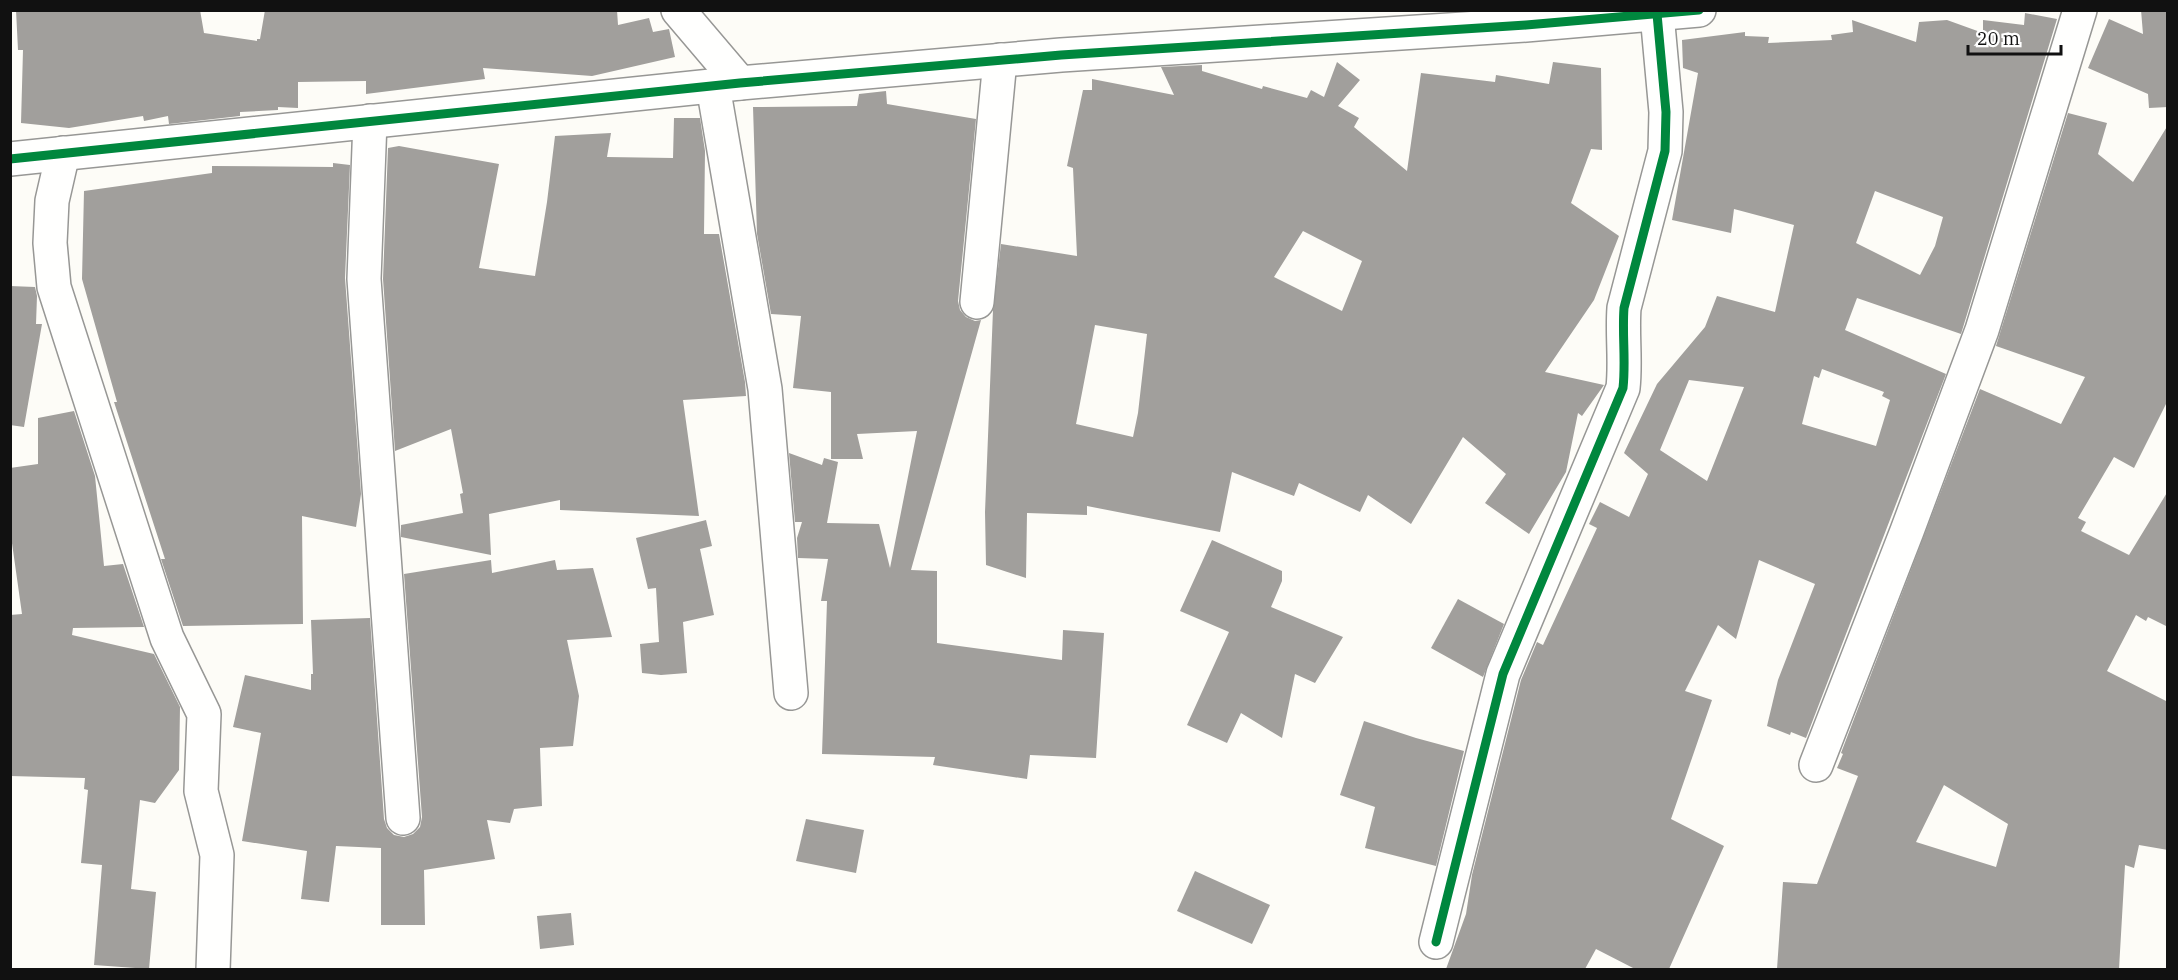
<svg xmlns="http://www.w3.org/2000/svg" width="2178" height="980" viewBox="0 0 2178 980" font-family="'IBM Plex Serif',serif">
  <rect width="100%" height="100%" fill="#fdfcf7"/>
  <g fill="#a19f9c" fill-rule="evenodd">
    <path d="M 16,10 L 200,10 L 204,33 L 257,41 L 257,39 L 260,39 L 265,10 L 617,10 L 618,25 L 649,18 L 653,32 L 669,29 L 675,57 L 592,76 L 483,68 L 485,79 L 366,94 L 366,81 L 298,82 L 298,108 L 278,107 L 278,110 L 240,112 L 240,116 L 169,124 L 168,116 L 144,121 L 143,116 L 69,128 L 21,123 L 23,50 L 18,50 Z"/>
    <path d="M 2141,10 L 2166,10 L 2168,107 L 2149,108 L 2148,94 L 2088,68 L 2109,19 L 2143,34 Z"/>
    <path d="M 2025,13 L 2057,19 L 1961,334 L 1857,298 L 1845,330 L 1946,374 L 1806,738 L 1791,732 L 1790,735 L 1767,726 L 1778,680 L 1815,584 L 1759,560 L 1736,639 L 1718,625 L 1685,691 L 1712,700 L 1671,819 L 1724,846 L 1669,969 L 1635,969 L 1596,949 L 1585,969 L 1446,969 L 1466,914 L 1472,875 L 1521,680 L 1537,642 L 1543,645 L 1597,528 L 1589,524 L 1600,502 L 1629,517 L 1648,474 L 1624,453 L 1657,384 L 1705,327 L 1717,296 L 1775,312 L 1794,225 L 1734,209 L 1731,233 L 1672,220 L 1698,73 L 1683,68 L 1682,40 L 1745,32 L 1745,36 L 1769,37 L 1768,43 L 1832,40 L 1831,35 L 1853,32 L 1852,20 L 1916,42 L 1919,22 L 1947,20 L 1983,33 L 1983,20 L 2024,25 ZM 1875,191 L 1943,217 L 1935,246 L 1920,275 L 1856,243 ZM 1822,369 L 1884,392 L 1882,396 L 1890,400 L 1876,446 L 1802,424 L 1814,376 L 1819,378 ZM 1689,380 L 1744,387 L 1707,481 L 1660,450 Z"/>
    <path d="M 1337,62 L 1360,80 L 1338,106 L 1359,118 L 1354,127 L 1407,171 L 1421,73 L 1495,82 L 1496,75 L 1549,84 L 1553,62 L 1601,68 L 1602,150 L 1591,149 L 1571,203 L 1619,236 L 1594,300 L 1545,372 L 1604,385 L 1582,416 L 1578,413 L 1566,472 L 1529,534 L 1485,503 L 1506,474 L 1463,437 L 1411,524 L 1368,495 L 1360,512 L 1299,483 L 1294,496 L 1232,472 L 1220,532 L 1087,506 L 1087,515 L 1027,513 L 1026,578 L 986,565 L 985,512 L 993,310 L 1001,244 L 1077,256 L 1073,168 L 1067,166 L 1083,90 L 1092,90 L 1092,79 L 1174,95 L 1161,67 L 1202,65 L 1202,71 L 1262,89 L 1263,86 L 1307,98 L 1311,90 L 1324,97 ZM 1303,231 L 1362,261 L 1342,311 L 1274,277 ZM 1095,325 L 1147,334 L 1138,413 L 1133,437 L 1076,424 Z"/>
    <path d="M 886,91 L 887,104 L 976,119 L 958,301 L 960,310 L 966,317 L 975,321 L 981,320 L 911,570 L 937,571 L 937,643 L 1062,660 L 1063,630 L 1104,633 L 1096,758 L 1030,755 L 1027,779 L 933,765 L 935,757 L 822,754 L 827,601 L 821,601 L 828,559 L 798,558 L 797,538 L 802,522 L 795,522 L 789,453 L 822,465 L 824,458 L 838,462 L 827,523 L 879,524 L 890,568 L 917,431 L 857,434 L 863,459 L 831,459 L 831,392 L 793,388 L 801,316 L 771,314 L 757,234 L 753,107 L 857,106 L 859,94 Z"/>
    <path d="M 2068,113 L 2107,123 L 2098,154 L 2133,182 L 2168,125 L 2168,400 L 2134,468 L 2114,457 L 2078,518 L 2086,522 L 2081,531 L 2129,555 L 2168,491 L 2168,627 L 2148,617 L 2146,621 L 2136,615 L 2107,671 L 2168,702 L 2168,850 L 2139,845 L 2134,868 L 2125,865 L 2119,969 L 1777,969 L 1783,882 L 1817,884 L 1858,776 L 1837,768 L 1843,754 L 1841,753 L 1980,389 L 2061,424 L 2085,377 L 1996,346 ZM 1944,785 L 2008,824 L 1996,867 L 1916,842 Z"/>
    <path d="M 674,118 L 700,118 L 705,151 L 704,234 L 719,234 L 745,382 L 746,396 L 683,400 L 699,516 L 560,510 L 560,500 L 489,514 L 491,555 L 401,537 L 401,525 L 463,513 L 460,494 L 463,493 L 451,429 L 395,451 L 383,279 L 388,148 L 399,146 L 499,164 L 479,268 L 535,276 L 547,202 L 555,136 L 611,133 L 607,157 L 673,158 Z"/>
    <path d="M 333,163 L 350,165 L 345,278 L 361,494 L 356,527 L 302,516 L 303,624 L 183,626 L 161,559 L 165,559 L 114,402 L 117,402 L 82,279 L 84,191 L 212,173 L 212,166 L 333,167 Z"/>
    <path d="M 10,286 L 35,287 L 37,296 L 36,324 L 42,324 L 24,427 L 10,425 Z"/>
    <path d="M 74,411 L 95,476 L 104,566 L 123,564 L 144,627 L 73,628 L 72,635 L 154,654 L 180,707 L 179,770 L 155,803 L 140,800 L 131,889 L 156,892 L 149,969 L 94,965 L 102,865 L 81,863 L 88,790 L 84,789 L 85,778 L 10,776 L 10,615 L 22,614 L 10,529 L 10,468 L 38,464 L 38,418 Z"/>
    <path d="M 706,520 L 712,546 L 700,549 L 714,615 L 683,622 L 687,673 L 661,675 L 642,673 L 640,644 L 659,642 L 656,588 L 648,589 L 636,538 Z"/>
    <path d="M 1212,540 L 1282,571 L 1282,581 L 1271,607 L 1343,637 L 1315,683 L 1295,674 L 1282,738 L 1241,713 L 1227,743 L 1187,725 L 1229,632 L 1180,611 Z"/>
    <path d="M 491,560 L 492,573 L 555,560 L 557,570 L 593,568 L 612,637 L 567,640 L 579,696 L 573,746 L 540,748 L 542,806 L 514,809 L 510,823 L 487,820 L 495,859 L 424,870 L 425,925 L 381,925 L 381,848 L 336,846 L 329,902 L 301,899 L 307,851 L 242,841 L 261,733 L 233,727 L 245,675 L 311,690 L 311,674 L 313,674 L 311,620 L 370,618 L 384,819 L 387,828 L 394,835 L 404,837 L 413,834 L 420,827 L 422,817 L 404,574 Z"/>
    <path d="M 1458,599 L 1504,624 L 1483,677 L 1431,648 Z"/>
    <path d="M 1364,721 L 1416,738 L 1464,751 L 1436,866 L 1365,848 L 1375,807 L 1340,795 Z"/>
    <path d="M 806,819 L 864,830 L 856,873 L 796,861 Z"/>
    <path d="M 1195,871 L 1270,905 L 1252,944 L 1177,911 Z"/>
    <path d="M 571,913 L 574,945 L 540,949 L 537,916 Z"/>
  </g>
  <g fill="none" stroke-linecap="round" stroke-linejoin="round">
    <g stroke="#979795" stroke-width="36">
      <g id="minor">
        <path d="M 678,10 L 740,83"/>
        <path d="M 713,86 L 765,389 L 791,693"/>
        <path d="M 370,121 L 364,279 L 403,818"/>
        <path d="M 63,153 L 52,201 L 50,243 L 54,287 L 167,638 L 204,714 L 201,791 L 217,855 L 213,970"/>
        <path d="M 10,159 L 740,83 L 1061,55 L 1526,25 L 1699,10"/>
        <path d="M 977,302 L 1000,60"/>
        <path d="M 1816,765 L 1907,531 L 1982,330 L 2080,10"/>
        <path d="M 1436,942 L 1503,674 L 1623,388 C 1626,361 1622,335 1624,308 L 1665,151 L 1666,112 L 1657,14"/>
      </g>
    </g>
    <use href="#minor" stroke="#fffffe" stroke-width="33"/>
    <g stroke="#fff" stroke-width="13">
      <g id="cycleway">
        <path d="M 10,159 L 740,83 L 1061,55 L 1526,25 L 1699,10"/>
        <path d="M 1436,942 L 1503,674 L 1623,388 C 1626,361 1622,335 1624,308 L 1665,151 L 1666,112 L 1657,14"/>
      </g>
    </g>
    <use href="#cycleway" stroke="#00873e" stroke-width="9"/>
  </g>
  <rect width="2178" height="980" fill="none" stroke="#111111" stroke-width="24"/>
  <path d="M1968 45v9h93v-9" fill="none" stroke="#111111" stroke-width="3"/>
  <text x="1977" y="45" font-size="18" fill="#111111" stroke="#ffffff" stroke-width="4.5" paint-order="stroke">20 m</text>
</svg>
